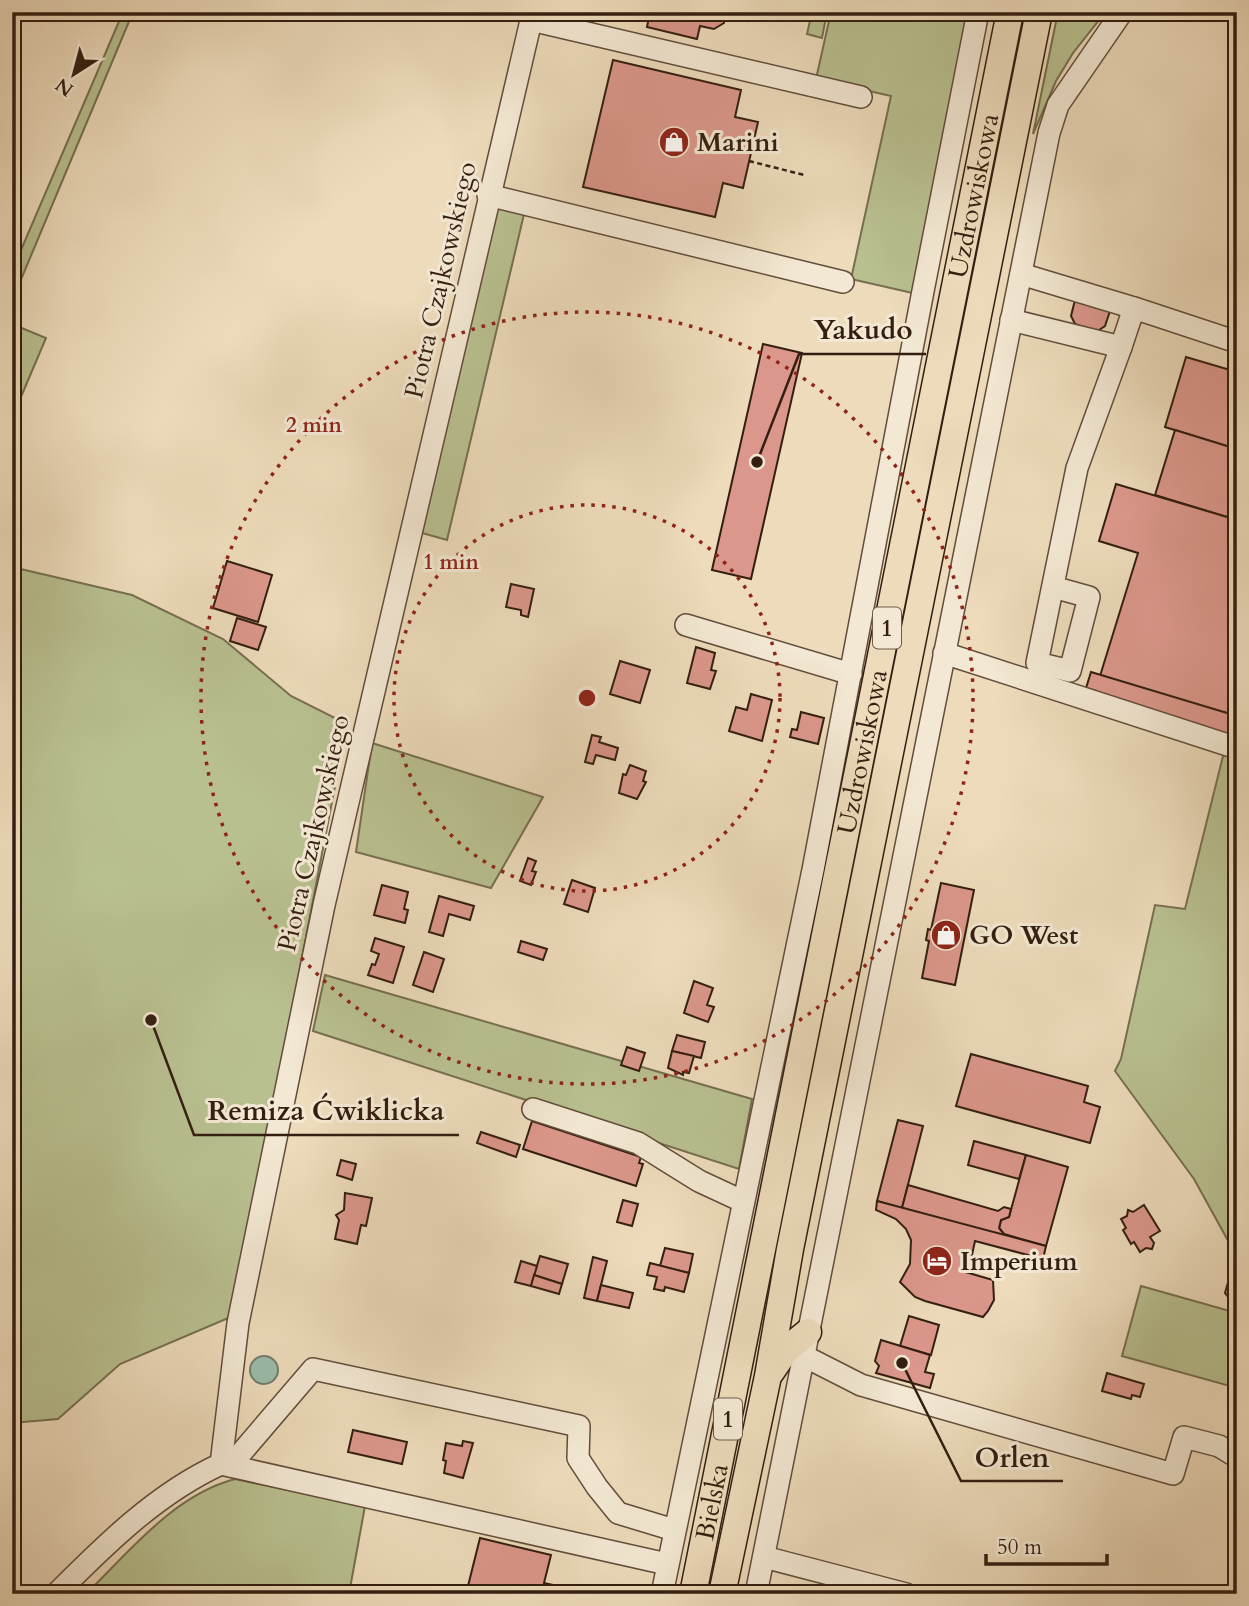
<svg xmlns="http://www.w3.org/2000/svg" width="1249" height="1606" viewBox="0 0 1249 1606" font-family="Cardo,serif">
  <rect width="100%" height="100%" fill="#eddbbb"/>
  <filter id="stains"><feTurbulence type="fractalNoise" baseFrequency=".00286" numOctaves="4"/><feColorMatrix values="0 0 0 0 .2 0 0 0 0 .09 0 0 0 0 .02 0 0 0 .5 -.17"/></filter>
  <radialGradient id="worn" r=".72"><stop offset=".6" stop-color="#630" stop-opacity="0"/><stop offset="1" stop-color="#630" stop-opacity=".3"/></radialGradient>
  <g fill="#b9c090" stroke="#766f50" stroke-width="2">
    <path d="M 123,12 L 133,12 L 12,301 L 12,271 Z"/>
    <path d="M 812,12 L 827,12 L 822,38 L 807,34 Z"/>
    <path d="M 831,12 L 970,12 L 917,294 L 851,279 L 891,96 L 816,79 Z"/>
    <path d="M 1058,12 L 1090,12 L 1099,20 L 1073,53 L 1056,81 L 1033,134 Z"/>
    <path d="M 494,202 L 525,210 L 447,540 L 415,531 Z"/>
    <path d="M 12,324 L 46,338 L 12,418 Z"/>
    <path d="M 12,567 L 132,595 L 223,639 L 291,696 L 347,724 L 233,1316 L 120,1364 L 58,1419 L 12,1423 Z"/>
    <path d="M 372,743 L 543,797 L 491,888 L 356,852 Z"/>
    <path d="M 1224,752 L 1237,756 L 1237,1257 L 1194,1179 L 1115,1071 L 1121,1059 L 1155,905 L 1185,909 Z"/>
    <path d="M 325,975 L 752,1099 L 739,1169 L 313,1031 Z"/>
    <path d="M 1141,1286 L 1237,1313 L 1237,1388 L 1122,1356 Z"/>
    <path d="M 235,1479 L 365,1506 L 349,1594 L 86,1594 C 130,1551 174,1495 235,1479 Z"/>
  </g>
  <circle fill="#9abcaa" stroke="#717d6c" stroke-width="2" cx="264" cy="1370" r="14"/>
  <g fill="#db978b" stroke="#331e10" stroke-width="2">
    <path d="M 650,12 L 749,12 L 747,21 L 725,16 L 724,23 L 714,29 L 700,26 L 697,39 L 647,27 Z"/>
    <path d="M 613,60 L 741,90 L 735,117 L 758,122 L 743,188 L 723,183 L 715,217 L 583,187 Z"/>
    <path d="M 1075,300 L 1110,311 L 1105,326 L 1096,332 L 1075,324 L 1071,316 Z"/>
    <path d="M 763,344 L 802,353 L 751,579 L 712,570 Z"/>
    <path d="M 1186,357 L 1237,372 L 1237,425 L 1230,447 L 1165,427 Z"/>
    <path d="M 1237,425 L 1237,520 L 1155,495 L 1175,430 L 1230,447 Z"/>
    <path d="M 1116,484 L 1237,520 L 1237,716 L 1100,676 L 1138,553 L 1099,541 Z"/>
    <path d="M 227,561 L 272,575 L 258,622 L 213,608 Z"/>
    <path d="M 511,584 L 534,589 L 528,617 L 521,615 L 521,610 L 506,607 Z"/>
    <path d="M 237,618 L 266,627 L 258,650 L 230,641 Z"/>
    <path d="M 696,647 L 715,653 L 711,670 L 716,671 L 710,689 L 687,683 Z"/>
    <path d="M 620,661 L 650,670 L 640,703 L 610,694 Z"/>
    <path d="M 1091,672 L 1237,716 L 1237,742 L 1093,698 L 1096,691 L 1086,688 Z"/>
    <path d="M 751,694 L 772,700 L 762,741 L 729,731 L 736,707 L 747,710 Z"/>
    <path d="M 801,712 L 824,718 L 818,744 L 790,737 L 792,729 L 797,730 Z"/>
    <path d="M 592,735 L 601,737 L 599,742 L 618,748 L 615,760 L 596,755 L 593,764 L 585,762 Z"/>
    <path d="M 630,765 L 646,771 L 643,781 L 646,782 L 637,799 L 619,793 L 623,774 L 626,775 Z"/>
    <path d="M 528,858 L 536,861 L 532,871 L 536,872 L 531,885 L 520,881 Z"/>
    <path d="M 572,880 L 595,888 L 588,912 L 564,904 Z"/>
    <path d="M 941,883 L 974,890 L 955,985 L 922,978 L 929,941 L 926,940 L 928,929 L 931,930 Z"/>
    <path d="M 382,885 L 408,892 L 404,909 L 408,910 L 405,923 L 374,915 Z"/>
    <path d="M 439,896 L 474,906 L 470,920 L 449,914 L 443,936 L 429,932 Z"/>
    <path d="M 375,938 L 404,947 L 393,983 L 368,975 L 372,964 L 375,965 L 379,954 L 371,951 Z"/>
    <path d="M 521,941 L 547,949 L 543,960 L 518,952 Z"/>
    <path d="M 424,952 L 444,959 L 433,992 L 413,985 Z"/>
    <path d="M 694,981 L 713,988 L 707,1005 L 714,1007 L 708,1022 L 684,1013 Z"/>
    <path d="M 677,1035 L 705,1042 L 701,1058 L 672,1051 Z"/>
    <path d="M 627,1047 L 645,1053 L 639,1071 L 621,1065 Z"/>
    <path d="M 672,1051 L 694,1056 L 689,1073 L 683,1072 L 683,1075 L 668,1068 Z"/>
    <path d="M 971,1054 L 1088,1086 L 1084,1102 L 1100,1107 L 1090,1143 L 956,1106 Z"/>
    <path d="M 898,1120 L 923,1126 L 902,1208 L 877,1201 Z"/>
    <path d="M 532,1121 L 641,1157 L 639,1163 L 643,1164 L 636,1186 L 523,1149 Z"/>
    <path d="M 481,1132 L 520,1145 L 516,1157 L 477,1143 Z"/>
    <path d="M 974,1141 L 1026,1155 L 1019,1179 L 968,1165 Z"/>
    <path d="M 1026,1155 L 1068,1167 L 1046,1246 L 1004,1234 L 999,1228 L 1001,1220 L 1009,1217 Z"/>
    <path d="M 341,1160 L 356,1164 L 352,1180 L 337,1175 Z"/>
    <path d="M 908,1185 L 998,1211 L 1004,1207 L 1011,1209 L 1009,1217 L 1001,1220 L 999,1228 L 1004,1234 L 1004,1236 L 902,1208 Z"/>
    <path d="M 345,1193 L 372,1198 L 366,1226 L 361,1225 L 357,1244 L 335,1239 L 339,1220 L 336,1215 L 344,1210 Z"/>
    <path d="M 623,1200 L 638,1204 L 632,1226 L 617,1222 Z"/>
    <path d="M 877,1201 L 1046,1246 L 1043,1259 L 975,1241 L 972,1255 L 967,1253 L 962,1271 L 993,1280 L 994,1300 L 988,1311 L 983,1317 L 925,1301 L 915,1297 L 900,1282 L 910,1264 L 911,1240 L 906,1229 L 896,1219 L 876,1210 Z"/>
    <path d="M 1144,1205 L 1160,1231 L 1150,1237 L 1154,1243 L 1152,1249 L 1146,1248 L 1140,1252 L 1134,1242 L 1131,1244 L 1123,1230 L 1126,1228 L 1121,1219 L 1127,1216 L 1128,1210 L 1133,1212 Z"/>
    <path d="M 665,1248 L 693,1254 L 689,1273 L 660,1266 Z"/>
    <path d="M 540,1256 L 568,1264 L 562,1284 L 534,1275 Z"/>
    <path d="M 593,1257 L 607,1261 L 597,1301 L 584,1298 Z"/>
    <path d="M 521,1261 L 537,1266 L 531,1286 L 515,1282 Z"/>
    <path d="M 650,1263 L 689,1273 L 684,1292 L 665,1287 L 664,1291 L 654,1289 L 657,1277 L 647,1275 Z"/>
    <path d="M 534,1275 L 562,1284 L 559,1294 L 531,1286 Z"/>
    <path d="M 1233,1277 L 1237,1277 L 1237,1298 L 1235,1299 L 1228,1297 L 1225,1293 L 1229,1279 Z"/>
    <path d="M 601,1285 L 633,1293 L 629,1308 L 597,1301 Z"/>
    <path d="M 909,1316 L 939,1325 L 931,1355 L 900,1346 Z"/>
    <path d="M 881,1340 L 930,1355 L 925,1372 L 934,1374 L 930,1388 L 876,1373 L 879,1366 L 875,1361 Z"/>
    <path d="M 1107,1373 L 1144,1384 L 1140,1397 L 1132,1395 L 1131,1399 L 1102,1391 Z"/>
    <path d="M 353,1430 L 407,1442 L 402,1464 L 348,1452 Z"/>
    <path d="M 463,1441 L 473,1443 L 463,1478 L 444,1473 L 446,1461 L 443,1460 L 446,1443 L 462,1446 Z"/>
    <path d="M 480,1538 L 551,1555 L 544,1583 L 576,1590 L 575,1594 L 466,1594 Z"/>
  </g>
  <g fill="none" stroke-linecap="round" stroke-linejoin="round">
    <g stroke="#624d3b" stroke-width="24">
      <g id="minor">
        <path d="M 531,20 L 861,97"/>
        <path d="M 488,195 L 843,282"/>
        <path d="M 1021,274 L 1134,308"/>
        <path d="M 1011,320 L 1121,347 L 1077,468 L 1037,663 L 1070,671 L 1089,597 L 1053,587"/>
        <path d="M 1121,347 L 1134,308 L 1237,342"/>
        <path d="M 686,625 L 851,674"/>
        <path d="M 944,653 L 1237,748"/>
        <path d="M 533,1109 L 638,1143 L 699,1181 L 742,1201"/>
        <path d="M 804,1356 L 861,1385 L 1173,1474 L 1184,1437 L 1219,1446 L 1237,1457"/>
        <path d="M 221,1464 L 667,1564"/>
        <path d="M 230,1466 L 313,1369 L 579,1426 L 578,1458 L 597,1487 L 618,1513 L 674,1530"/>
        <path d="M 764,1557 L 906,1594"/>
        <path d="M 56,1594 C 105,1545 157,1493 221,1464 L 238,1323 L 324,905 L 533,12"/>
        <path d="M 662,1594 L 813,870 L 923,291 L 978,12"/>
        <path d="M 756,1594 L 1049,133 L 1058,105 L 1122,12"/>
      </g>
    </g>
    <g stroke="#331e10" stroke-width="29">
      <g id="major">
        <path d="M 771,1372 L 786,1350 L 808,1332"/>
        <path id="s1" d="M 693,1594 L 1010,12"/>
        <path d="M 722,1594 L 768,1376 L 790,1249 L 1039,12"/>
      </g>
    </g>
    <path stroke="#331e10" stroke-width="2.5" stroke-dasharray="5 3.5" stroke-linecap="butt" d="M 749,161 L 804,175"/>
    <use href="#minor" stroke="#f3e8d3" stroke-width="21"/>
    <use href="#major" stroke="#eddbbb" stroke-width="26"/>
  </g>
  <g fill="none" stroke="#8f2418" stroke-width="3.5" stroke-dasharray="3.5 7">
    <circle cx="587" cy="698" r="193"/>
    <circle cx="587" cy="698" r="386"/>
  </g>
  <defs>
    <g id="shop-disc" transform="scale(1.575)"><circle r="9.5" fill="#8f2418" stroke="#f3e8d3"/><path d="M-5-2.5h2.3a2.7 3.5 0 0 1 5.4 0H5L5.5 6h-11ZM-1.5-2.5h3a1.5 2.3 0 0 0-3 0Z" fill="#fff"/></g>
    <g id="hotel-disc" transform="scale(1.575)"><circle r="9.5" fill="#8f2418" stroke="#f3e8d3"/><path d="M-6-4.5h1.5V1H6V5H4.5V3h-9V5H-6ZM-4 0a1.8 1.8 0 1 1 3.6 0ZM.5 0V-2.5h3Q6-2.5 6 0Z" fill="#fff"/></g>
  </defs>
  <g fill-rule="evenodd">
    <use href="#shop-disc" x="674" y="142"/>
    <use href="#shop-disc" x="946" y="935"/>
    <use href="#hotel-disc" x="937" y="1261"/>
  </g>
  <g text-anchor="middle" stroke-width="6" stroke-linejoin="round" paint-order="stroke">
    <g fill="#f3e8d3" stroke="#6d5b4a" stroke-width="2">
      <rect x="873" y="607.5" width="28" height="41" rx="5"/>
      <rect x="714" y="1398.5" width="28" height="41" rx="5"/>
    </g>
    <g font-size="24" font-weight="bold" fill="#331e10">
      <text x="887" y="636">1</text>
      <text x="728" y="1427">1</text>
    </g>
    <g font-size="26" font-weight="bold" fill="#331e10" stroke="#f3e8d3" text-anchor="start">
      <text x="697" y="151">Marini</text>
      <text x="969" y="944">GO West</text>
      <text x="960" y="1270">Imperium</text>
    </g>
    <g font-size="26" fill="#331e10" stroke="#f3e8d3">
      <text dy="9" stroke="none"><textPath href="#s1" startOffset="1426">Uzdrowiskowa</textPath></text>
      <text transform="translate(440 280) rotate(-77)" y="9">Piotra Czajkowskiego</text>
      <text dy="9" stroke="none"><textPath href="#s1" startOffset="859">Uzdrowiskowa</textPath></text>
      <text transform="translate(313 833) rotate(-77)" y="9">Piotra Czajkowskiego</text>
      <text dy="9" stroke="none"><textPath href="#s1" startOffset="94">Bielska</textPath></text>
    </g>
  </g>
  <circle cx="587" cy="698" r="10" fill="#8f2418" stroke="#f3e8d3" stroke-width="3.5"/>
  <g font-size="21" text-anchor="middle" font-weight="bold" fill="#8f2418" stroke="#f3e8d3" stroke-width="6" stroke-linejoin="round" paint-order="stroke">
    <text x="314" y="432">2 min</text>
    <text x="451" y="569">1 min</text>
  </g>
  <path fill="none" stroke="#331e10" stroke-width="2.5" d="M757 462L799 354H926M151 1020L194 1135H459M902 1363L961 1481H1063"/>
  <g fill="#331e10" stroke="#f3e8d3" stroke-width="2.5">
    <circle cx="757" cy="462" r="7"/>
    <circle cx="151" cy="1020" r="7"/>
    <circle cx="902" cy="1363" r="7"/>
  </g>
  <g font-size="28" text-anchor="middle" font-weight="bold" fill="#331e10" stroke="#f3e8d3" stroke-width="6" stroke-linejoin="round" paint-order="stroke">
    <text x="863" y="339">Yakudo</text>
    <text x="326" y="1120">Remiza Ćwiklicka</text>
    <text x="1012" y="1467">Orlen</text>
  </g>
  <rect width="1249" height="1606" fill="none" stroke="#eddbbb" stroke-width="42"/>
  <rect x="14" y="14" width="1221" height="1578" fill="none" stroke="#331e10" stroke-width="3.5"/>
  <rect x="21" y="21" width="1207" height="1564" fill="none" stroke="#331e10" stroke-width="2"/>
  <g transform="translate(74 74) rotate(216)" stroke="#f3e8d3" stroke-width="5" paint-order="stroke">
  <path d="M0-5L12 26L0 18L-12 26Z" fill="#331e10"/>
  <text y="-10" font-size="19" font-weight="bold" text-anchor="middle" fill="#331e10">N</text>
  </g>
  <path d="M986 1554v10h121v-10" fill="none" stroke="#331e10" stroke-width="3.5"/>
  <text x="997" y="1554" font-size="21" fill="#331e10" stroke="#f3e8d3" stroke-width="5" paint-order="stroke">50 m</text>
  <rect width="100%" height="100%" filter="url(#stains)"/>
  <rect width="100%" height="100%" fill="url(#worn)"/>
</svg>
